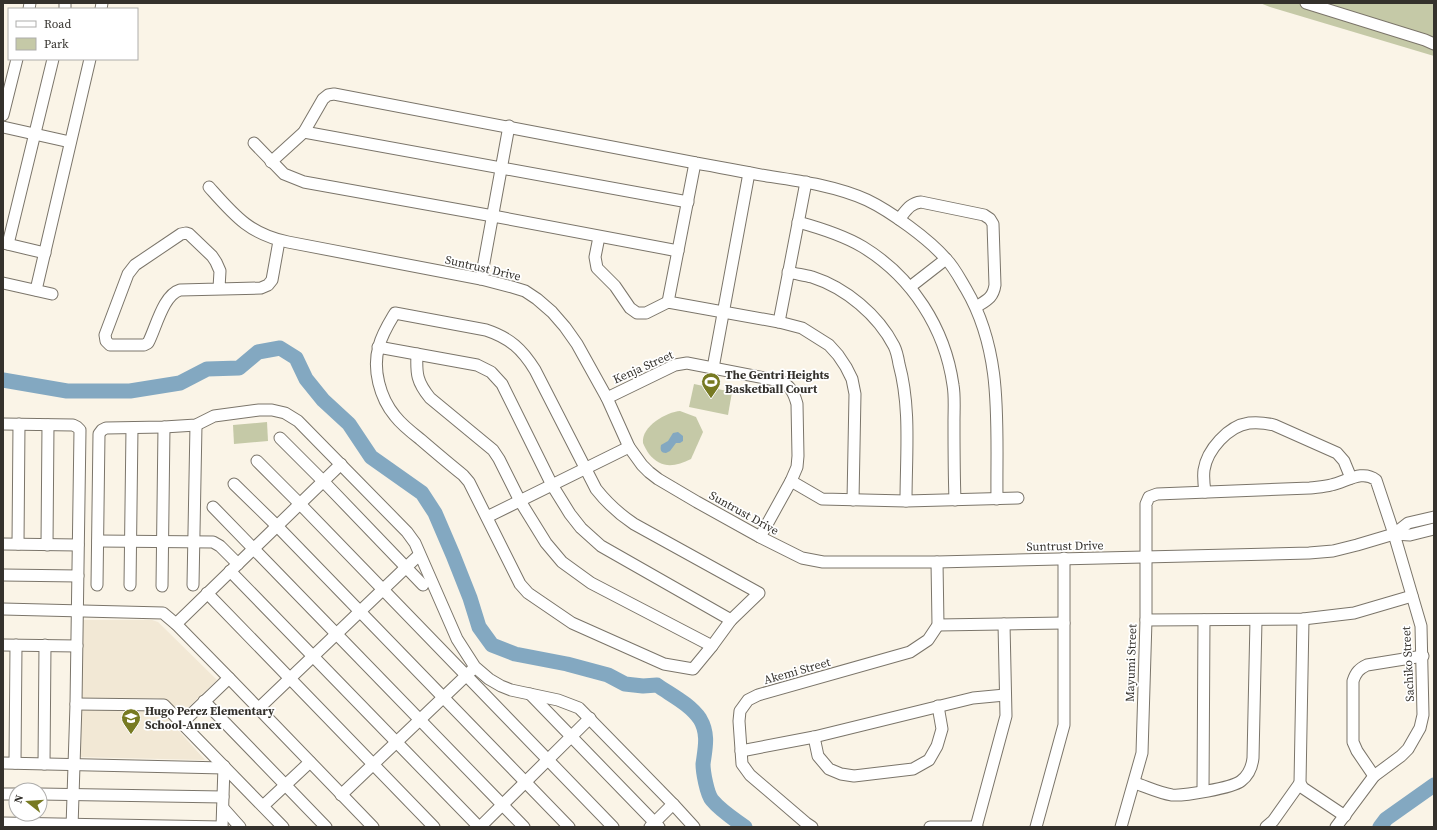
<svg xmlns="http://www.w3.org/2000/svg" width="1437" height="830" viewBox="0 0 1437 830" font-family="'Source Serif 4',serif">
  <rect width="100%" height="100%" fill="#faf4e7"/>
  <g fill="#f2e8d5">
    <path d="M 81,620 L 152,620 L 158,622 L 217,680 L 181,714 L 169,703 L 158,698 L 81,698 Z"/>
    <path d="M 80,708 L 160,710 L 205,760 L 79,757 Z"/>
  </g>
  <g fill="#c5c9a7">
    <path d="M 1260,3 L 1434,3 L 1434,56 L 1270,7 Z"/>
    <path d="M 694,384 L 732,392 L 728,415 L 689,407 Z"/>
    <path d="M 680,411 L 696,417 L 703,432 L 691,459 C 675,467 661,469 649,454 C 647,451 644,446 643,443 C 641,426 667,412 680,411 Z"/>
    <path d="M 267,422 L 268,441 L 234,444 L 233,425 Z"/>
  </g>
  <path fill="#83a8c1" d="M 678,432 L 683,436 L 683,441 L 680,443 L 676,443 L 670,451 L 666,453 C 661,453 660,450 661,445 L 668,441 L 673,433 Z"/>
  <g fill="none" stroke-linecap="round" stroke-linejoin="round">
    <g stroke="#83a8c1" stroke-width="15">
      <path d="M 3,380 L 67,391 L 130,391 L 180,383 L 207,369 L 239,368 L 258,352 L 280,348 L 296,358 L 306,379 L 323,400 L 349,424 L 371,457 L 422,493 L 435,513 L 453,555 L 470,598 L 479,627 L 492,645 L 515,654 L 567,664 L 608,675 L 625,684 L 643,686 L 657,685 C 671,695 690,704 700,719 C 709,734 705,749 703,764 C 703,772 707,794 712,800 C 721,811 734,819 745,827"/>
      <path d="M 1380,827 L 1386,819 L 1434,785"/>
    </g>
    <g stroke="#7b756a" stroke-width="13">
      <g id="minor">
        <path d="M 1306,3 L 1425,40 L 1434,44"/>
        <path d="M 29,9 L 30,3"/>
        <path d="M 65,9 L 65,3"/>
        <path d="M 101,9 L 102,3"/>
        <path d="M 3,115 L 17,59"/>
        <path d="M 3,127 L 70,142"/>
        <path d="M 304,132 L 688,202"/>
        <path d="M 254,143 L 284,174 L 304,182 L 493,216 L 678,251"/>
        <path d="M 271,162 L 304,132 L 323,99 L 328,95 L 334,94 C 455,117 575,140 696,163 C 720,167 743,172 767,176 C 800,181 836,186 867,200 C 890,211 929,239 946,259 C 954,267 960,279 966,289 C 1004,354 996,426 997,499"/>
        <path d="M 209,187 C 234,215 249,234 288,242 L 481,279 L 512,287 L 525,291 L 537,299 L 552,312 L 565,327 L 577,344 L 607,398 L 629,447 L 642,465 L 649,472 L 658,479 L 697,502 L 760,537 L 802,558 L 823,562 L 937,562 L 1309,553 L 1333,551 L 1357,545 L 1394,534 L 1410,535 L 1434,529"/>
        <path d="M 899,219 C 906,211 910,203 921,202 L 984,215 L 990,219 L 993,224 L 995,285 C 993,298 987,300 976,307"/>
        <path d="M 798,222 C 820,228 843,235 863,247 C 912,277 945,328 953,385 C 955,396 954,409 954,421 C 954,447 954,473 955,500"/>
        <path d="M 599,237 L 595,257 L 597,268 L 615,286 L 630,308 L 637,313 L 646,313 L 668,302 L 779,322 L 802,328 L 829,345 L 838,355 L 846,367 L 852,379 L 855,394 L 853,500"/>
        <path d="M 3,243 L 45,253"/>
        <path d="M 8,244 L 53,59"/>
        <path d="M 788,272 C 796,274 804,275 812,277 C 846,288 878,315 894,346 C 897,352 898,358 899,364 C 911,408 906,455 906,501"/>
        <path d="M 481,279 L 509,126"/>
        <path d="M 3,283 L 52,294"/>
        <path d="M 910,287 L 946,259"/>
        <path d="M 219,288 L 220,271 L 216,262 L 212,256 L 189,234 L 186,233 L 181,234 L 135,265 L 128,274 L 105,335 L 106,341 L 110,345 L 144,345 L 148,343 C 156,328 163,295 180,290 L 261,288 L 268,285 L 272,280 L 279,241"/>
        <path d="M 36,290 L 90,59"/>
        <path d="M 668,302 L 695,163"/>
        <path d="M 395,313 L 486,330 C 510,338 522,349 535,370 L 596,489 C 607,503 619,514 634,524 L 759,593 L 731,620 L 712,646 L 693,669 L 664,664 L 572,623 L 528,593 L 520,584 L 469,482 L 463,475 C 448,463 434,451 420,439 C 411,432 402,425 395,416 C 380,398 372,369 379,346 C 382,334 389,323 395,313 Z"/>
        <path d="M 779,322 L 806,182"/>
        <path d="M 378,347 L 477,365 L 491,372 L 502,384 L 552,485 L 570,514 L 581,528 L 601,546 L 731,620"/>
        <path d="M 417,354 C 416,374 417,382 430,398 L 493,450 L 499,459 L 520,501 L 546,543 L 562,562 L 591,583 L 712,646"/>
        <path d="M 713,368 L 749,173"/>
        <path d="M 607,398 L 675,365 L 687,363 L 780,381 C 790,385 794,393 797,404 L 798,456 L 797,467 L 791,481 L 760,537"/>
        <path d="M 3,424 L 73,425 L 77,427 L 80,430 L 76,704 L 72,827"/>
        <path d="M 280,438 L 323,481 L 423,585"/>
        <path d="M 257,461 L 300,504 L 613,827"/>
        <path d="M 791,481 L 822,499 L 906,501 L 1018,498"/>
        <path d="M 234,484 L 277,526 L 569,827"/>
        <path d="M 1205,492 C 1204,485 1203,478 1204,470 C 1207,450 1228,426 1249,423 C 1258,422 1266,423 1274,425 L 1337,453 L 1344,461 L 1351,478"/>
        <path d="M 213,507 L 524,827"/>
        <path d="M 487,517 L 629,447"/>
        <path d="M 1394,534 L 1408,523 L 1434,517"/>
        <path d="M 98,541 L 213,542 L 220,546 L 238,564"/>
        <path d="M 3,544 L 78,545"/>
        <path d="M 18,544 L 19,424"/>
        <path d="M 47,545 L 48,425"/>
        <path d="M 230,571 L 479,827"/>
        <path d="M 3,575 L 78,576"/>
        <path d="M 97,585 L 99,434 L 102,430 L 106,428 L 164,427 L 196,425 L 214,416 L 259,410 L 272,410 L 285,413 L 298,421 L 407,532 L 415,543 L 457,639 L 475,667 L 489,679 L 501,686 L 511,690 L 558,700 L 579,708 L 673,804 L 694,827"/>
        <path d="M 130,585 L 132,428"/>
        <path d="M 193,585 L 196,425"/>
        <path d="M 162,586 L 164,427"/>
        <path d="M 207,593 L 434,827"/>
        <path d="M 3,609 L 163,613 L 176,624 L 229,678 L 373,827"/>
        <path d="M 1303,619 L 1300,783 L 1303,788 L 1345,816"/>
        <path d="M 1146,620 L 1303,619 L 1354,613 L 1412,596"/>
        <path d="M 176,624 L 341,464"/>
        <path d="M 938,625 L 1064,623"/>
        <path d="M 3,645 L 77,646"/>
        <path d="M 530,694 L 659,827"/>
        <path d="M 204,701 L 326,827"/>
        <path d="M 76,704 L 164,705 L 283,827"/>
        <path d="M 259,708 L 419,555"/>
        <path d="M 182,723 L 229,678"/>
        <path d="M 814,737 L 818,756 L 829,769 L 841,774 L 854,776 L 913,769 L 929,760 L 937,746 L 942,729 L 938,706"/>
        <path d="M 741,751 L 814,737 L 973,698 L 1005,695"/>
        <path d="M 3,763 L 224,768"/>
        <path d="M 15,763 L 16,645"/>
        <path d="M 44,764 L 45,645"/>
        <path d="M 1374,776 L 1357,751 L 1353,742 L 1353,681 C 1356,672 1359,669 1367,665 L 1423,656"/>
        <path d="M 1135,783 C 1147,787 1159,793 1172,795 C 1184,796 1232,788 1241,781 C 1249,775 1252,767 1253,758 L 1256,620"/>
        <path d="M 1203,791 L 1204,620"/>
        <path d="M 3,794 L 16,794"/>
        <path d="M 40,794 L 223,797"/>
        <path d="M 341,795 L 472,670"/>
        <path d="M 263,806 L 310,762"/>
        <path d="M 223,808 L 240,827"/>
        <path d="M 3,823 L 222,827"/>
        <path d="M 222,827 L 224,766"/>
        <path d="M 480,827 L 590,718"/>
        <path d="M 650,827 L 673,804"/>
        <path d="M 812,827 L 806,823 L 750,775 L 742,764 L 739,721 L 740,711 L 748,700 L 758,695 L 910,652 L 928,640 L 938,625 L 937,562"/>
        <path d="M 930,827 L 977,827"/>
        <path d="M 976,827 L 1006,716 L 1004,624"/>
        <path d="M 1036,827 L 1064,725 L 1064,558"/>
        <path d="M 1121,827 L 1142,753 L 1146,620 L 1146,504 L 1149,497 L 1157,494 L 1310,488 C 1317,487 1324,487 1331,485 C 1346,482 1362,469 1376,480 L 1394,534 L 1421,626 L 1423,715 L 1420,728 L 1408,749 L 1401,756 L 1374,776 L 1336,827"/>
        <path d="M 1266,827 L 1273,821 L 1300,783"/>
      </g>
    </g>
    <use href="#minor" stroke="#fff" stroke-width="11"/>
  </g>
  <defs>
    <g id="stadium-pin" transform="scale(1)"><path d="M0 17L-7.5 6A9.5 9.5 0 1 1 7.5 6Z" fill="#777a22" stroke="#fff"/><path d="M0-5a6.5 5 0 1 0 0 10a6.5 5 0 1 0 0-10ZM-3.5-1.8h7v3.6h-7Z" fill="#fff"/></g>
    <g id="school-pin" transform="scale(1)"><path d="M0 17L-7.5 6A9.5 9.5 0 1 1 7.5 6Z" fill="#777a22" stroke="#fff"/><path d="M0-5L7-2L0 1L-7-2ZM-4 1L0 2.5L4 1V4Q0 6-4 4Z" fill="#fff"/></g>
  </defs>
  <g fill-rule="evenodd">
    <use href="#stadium-pin" x="711" y="382"/>
    <use href="#school-pin" x="131" y="718"/>
  </g>
  <g text-anchor="middle" stroke-width="3.5" stroke-linejoin="round" paint-order="stroke">
    <g font-size="12" fill="#34312c" stroke="#fff">
      <text transform="translate(483 268) rotate(13)" y="4">Suntrust Drive</text>
      <text transform="translate(643 367) rotate(-24)" y="4">Kenja Street</text>
      <text transform="translate(744 513) rotate(29)" y="4">Suntrust Drive</text>
      <text transform="translate(1065 546) rotate(-1)" y="4">Suntrust Drive</text>
      <text transform="translate(1131 663) rotate(-88)" y="4">Mayumi Street</text>
      <text transform="translate(1408 664) rotate(-93)" y="4">Sachiko Street</text>
      <text transform="translate(797 671) rotate(-16)" y="4">Akemi Street</text>
    </g>
    <g font-size="12" font-weight="bold" fill="#34312c" stroke="#fff" text-anchor="start">
      <text x="725" y="379">The Gentri Heights<tspan x="725" dy="14">Basketball Court</tspan></text>
      <text x="145" y="715">Hugo Perez Elementary<tspan x="145" dy="14">School-Annex</tspan></text>
    </g>
  </g>
  <rect width="1437" height="830" fill="none" stroke="#34312c" stroke-width="8"/>
  <rect x="8" y="8" width="130" height="52" fill="#ffffff" stroke="#aeadab"/>
  <rect x="16" y="21" width="20" height="6" fill="#ffffff" stroke="#aeadab"/>
  <text x="44" y="28" font-size="12" fill="#34312c">Road</text>
  <rect x="16" y="38" width="20" height="12" fill="#c5c9a7" stroke="#aeadab"/>
  <text x="44" y="48" font-size="12" fill="#34312c">Park</text>
  <g transform="translate(28 802) rotate(287)"><circle r="19" fill="#ffffff" stroke="#aeadab"/>
  <path d="M0-3L7 15L0 10L-7 15Z" fill="#777a22"/>
  <text y="-6" font-size="11" font-weight="bold" text-anchor="middle" fill="#34312c">N</text>
  </g>
</svg>
